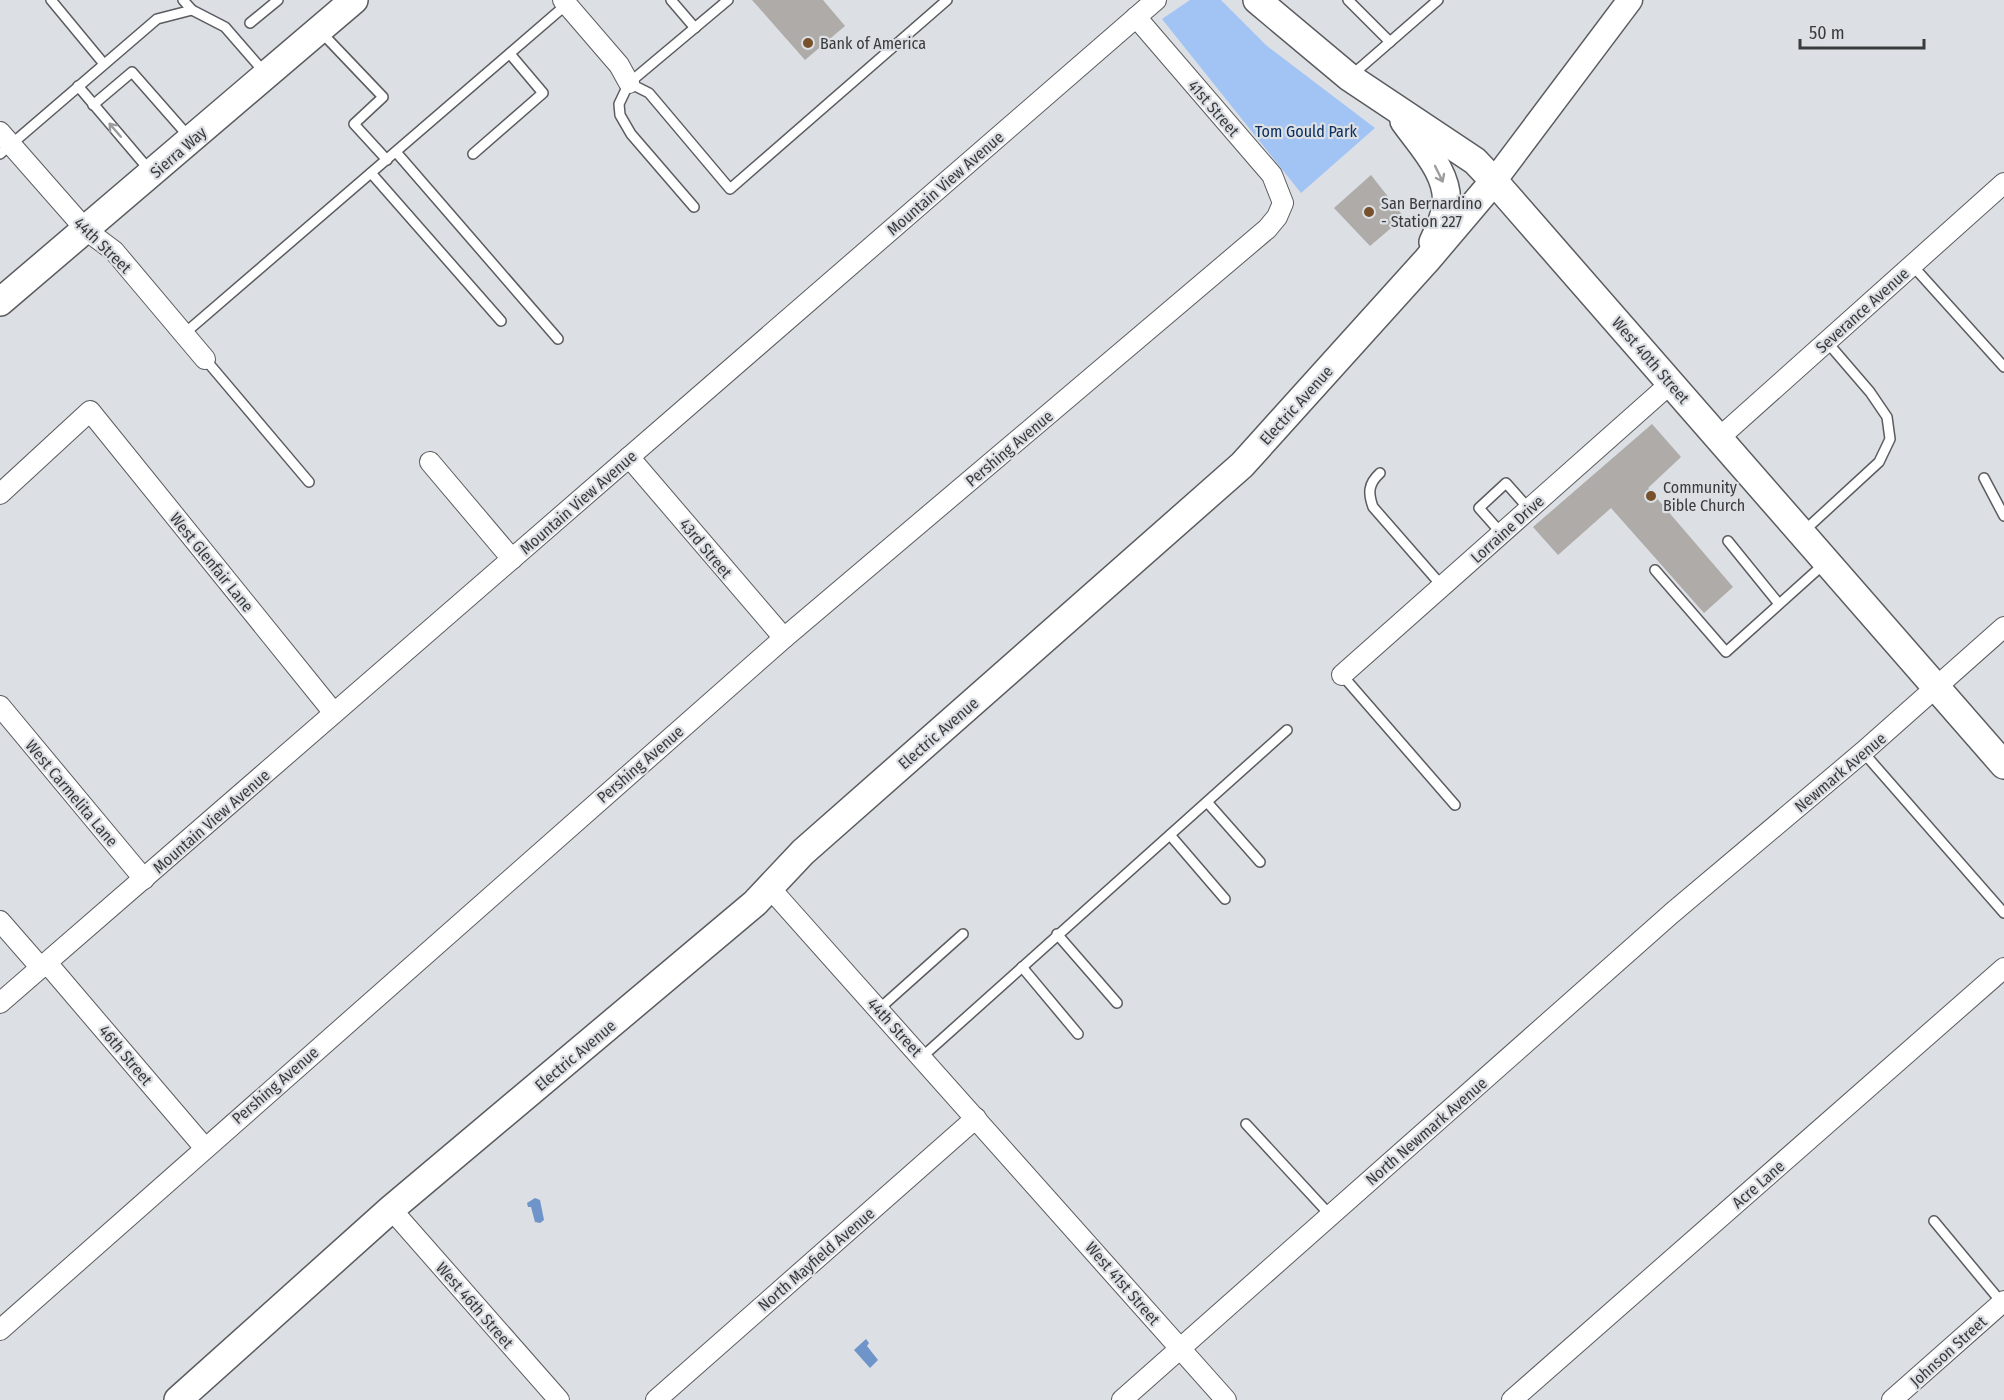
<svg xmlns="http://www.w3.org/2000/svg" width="2004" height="1400" viewBox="0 0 2004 1400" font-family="'Fira Sans Condensed',sans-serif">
  <rect width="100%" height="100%" fill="#dcdfe3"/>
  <path fill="#a2c4f5" d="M 1190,0 L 1221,0 L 1267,46 L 1375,128 L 1301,193 L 1162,19 Z"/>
  <g fill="#6e94c9">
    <path d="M 535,1198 L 540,1200 L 544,1220 L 540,1223 L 535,1222 L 531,1207 L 528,1207 L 527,1203 Z"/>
    <path d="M 866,1339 L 869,1343 L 867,1346 L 878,1360 L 870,1368 L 854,1350 Z"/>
  </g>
  <g fill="#aeaba8">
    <path d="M 752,0 L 823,0 L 845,26 L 805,60 Z"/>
    <path d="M 1371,175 L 1404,217 L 1370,246 L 1334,208 Z"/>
    <path d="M 1652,424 L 1681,457 L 1648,488 L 1733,587 L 1704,613 L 1611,508 L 1558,555 L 1533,527 Z"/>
  </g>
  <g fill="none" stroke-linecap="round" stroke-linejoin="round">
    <g stroke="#5a5c5f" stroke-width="12">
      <g id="service">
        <path d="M 51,0 L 104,64"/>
        <path d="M 183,0 L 192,10 L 225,27 L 265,73"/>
        <path d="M 671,0 L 695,28"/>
        <path d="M 1348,0 L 1390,42"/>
        <path d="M 250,23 L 278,0"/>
        <path d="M 321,32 L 383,97 L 354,124 L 387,160"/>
        <path d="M 1352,75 L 1438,0"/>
        <path d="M 629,83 L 649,93 L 730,189 L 947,0"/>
        <path d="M 78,86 L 151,172"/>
        <path d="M 93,105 L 132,72 L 190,138"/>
        <path d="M 396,152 L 558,339"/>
        <path d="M 0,154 L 157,19 L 192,10"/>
        <path d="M 473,154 L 543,93 L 510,54"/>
        <path d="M 371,173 L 501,321"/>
        <path d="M 694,207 L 631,134 L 620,115 L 619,104 L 629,83 L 728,0"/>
        <path d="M 1912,265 L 2004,367"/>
        <path d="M 185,333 L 567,4"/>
        <path d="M 205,359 L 309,482"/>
        <path d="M 1380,473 C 1368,484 1368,493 1373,507 L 1442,586"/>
        <path d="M 1984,478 L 2004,516"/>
        <path d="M 1804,531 L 1879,462 L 1890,439 L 1887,417 L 1870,392 L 1827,342"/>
        <path d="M 1502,534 L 1479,508 L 1506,483 L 1529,509"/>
        <path d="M 1728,541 L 1779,604"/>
        <path d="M 1655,570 L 1726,652 L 1825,563"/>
        <path d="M 1342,675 L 1455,805"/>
        <path d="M 1863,752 L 2004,913"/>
        <path d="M 1207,802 L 1260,862"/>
        <path d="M 1170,835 L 1225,899"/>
        <path d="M 1057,934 L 1117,1003"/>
        <path d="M 1022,967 L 1078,1034"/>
        <path d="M 879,1009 L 963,934"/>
        <path d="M 922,1057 L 1287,730"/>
        <path d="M 1246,1124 L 1330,1215"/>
        <path d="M 1934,1221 L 2002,1303"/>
      </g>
    </g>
    <g stroke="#5a5c5f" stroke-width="22">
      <g id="minor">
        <path d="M 563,0 L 619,65 L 629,83"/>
        <path d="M 0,132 L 86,230 L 114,251 L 205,359"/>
        <path d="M 1719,438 L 2004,183"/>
        <path d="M 629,457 L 784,638"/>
        <path d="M 430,462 L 512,559"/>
        <path d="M 0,494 L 90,411 L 334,713"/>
        <path d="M 1342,675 L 1671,383"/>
        <path d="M 0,706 L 144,879"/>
        <path d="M 769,887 L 1226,1400"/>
        <path d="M 0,921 L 41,968"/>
        <path d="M 47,963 L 204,1147"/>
        <path d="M 0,1003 L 1156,0"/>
        <path d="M 391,1209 L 559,1400"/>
        <path d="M 0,1330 L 784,638 L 1267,229 L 1277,217 L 1283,203 L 1272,175 L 1136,17"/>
        <path d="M 656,1400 L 976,1118"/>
        <path d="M 1122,1400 L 1672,913 L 1863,752 L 2004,627"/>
        <path d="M 1512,1400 L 2004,968"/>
        <path d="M 1892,1400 L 2004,1301"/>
      </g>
    </g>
    <g stroke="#5a5c5f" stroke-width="27">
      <path id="tertiary" d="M 1494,181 L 1630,0"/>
    </g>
    <g stroke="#5a5c5f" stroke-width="30">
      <g id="secondary">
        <path d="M 1257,0 L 1349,77 L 1475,161 L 1494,181 L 2004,765"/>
        <path d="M 1404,121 C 1421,145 1451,175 1446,207 C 1444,219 1438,231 1433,242"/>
        <path d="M 0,302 L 354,0"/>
        <path d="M 178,1400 L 391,1209 L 755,903 L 803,852 L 1242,465 L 1427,260 L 1494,181"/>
      </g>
    </g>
    <use href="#service" stroke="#fff" stroke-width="9"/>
    <use href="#minor" stroke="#fff" stroke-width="20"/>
    <use href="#tertiary" stroke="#fff" stroke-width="24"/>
    <use href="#secondary" stroke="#fff" stroke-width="27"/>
  </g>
  <defs><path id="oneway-shaft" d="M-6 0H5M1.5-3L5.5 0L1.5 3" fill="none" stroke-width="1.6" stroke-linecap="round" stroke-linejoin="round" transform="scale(1.5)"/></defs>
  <g stroke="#9c9d9e">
    <use href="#oneway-shaft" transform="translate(115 130) rotate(-131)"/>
    <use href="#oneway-shaft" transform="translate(1439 174) rotate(64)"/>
  </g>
  <g fill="#76512c" stroke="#dcdfe3" stroke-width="2">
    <circle cx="808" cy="43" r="6"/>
    <circle cx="1369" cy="212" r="6"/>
    <circle cx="1651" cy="496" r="6"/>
  </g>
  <g text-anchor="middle" stroke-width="4.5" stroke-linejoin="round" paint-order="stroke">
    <g font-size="16" fill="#3a3b3d" stroke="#dcdfe3" text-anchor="start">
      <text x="820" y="49">Bank of America</text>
      <text x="1381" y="209">San Bernardino<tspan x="1381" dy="18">- Station 227</tspan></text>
      <text x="1663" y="493">Community<tspan x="1663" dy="18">Bible Church</tspan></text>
    </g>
    <g font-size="16" fill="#3a3b3d" stroke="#dcdfe3">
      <text transform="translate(1214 108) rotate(49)" y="6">41st Street</text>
      <text transform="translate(178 152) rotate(-41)" y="6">Sierra Way</text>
      <text transform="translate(945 183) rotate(-41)" y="6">Mountain View Avenue</text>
      <text transform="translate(103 245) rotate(44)" y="6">44th Street</text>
      <text transform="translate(1862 310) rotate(-42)" y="6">Severance Avenue</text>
      <text transform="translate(1651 360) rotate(49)" y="6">West 40th Street</text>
      <text transform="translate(1296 405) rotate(-48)" y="6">Electric Avenue</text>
      <text transform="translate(1009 448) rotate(-40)" y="6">Pershing Avenue</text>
      <text transform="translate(578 502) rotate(-41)" y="6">Mountain View Avenue</text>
      <text transform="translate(1507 529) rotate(-42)" y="6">Lorraine Drive</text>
      <text transform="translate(706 548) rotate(50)" y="6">43rd Street</text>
      <text transform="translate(212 562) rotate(51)" y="6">West Glenfair Lane</text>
      <text transform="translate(938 733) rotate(-41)" y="6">Electric Avenue</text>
      <text transform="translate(640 764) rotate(-41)" y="6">Pershing Avenue</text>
      <text transform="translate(1840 772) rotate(-40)" y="6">Newmark Avenue</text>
      <text transform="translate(72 793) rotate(50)" y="6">West Carmelita Lane</text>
      <text transform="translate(211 821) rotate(-41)" y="6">Mountain View Avenue</text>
      <text transform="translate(895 1027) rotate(48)" y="6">44th Street</text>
      <text transform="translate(126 1055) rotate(50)" y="6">46th Street</text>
      <text transform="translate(575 1055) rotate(-40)" y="6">Electric Avenue</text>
      <text transform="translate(275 1085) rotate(-41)" y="6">Pershing Avenue</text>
      <text transform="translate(1426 1131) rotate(-41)" y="6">North Newmark Avenue</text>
      <text transform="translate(1758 1184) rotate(-41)" y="6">Acre Lane</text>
      <text transform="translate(816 1259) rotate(-41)" y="6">North Mayfield Avenue</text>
      <text transform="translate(1123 1283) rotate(49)" y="6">West 41st Street</text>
      <text transform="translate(475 1305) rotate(49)" y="6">West 46th Street</text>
      <text transform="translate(1948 1351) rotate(-42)" y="6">Johnson Street</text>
    </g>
    <g font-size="16" fill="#0a3061" stroke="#dcdfe3">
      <text x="1306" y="137">Tom Gould Park</text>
    </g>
  </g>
  <path d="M1800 39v9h124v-9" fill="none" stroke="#3a3b3d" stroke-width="3"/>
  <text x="1809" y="39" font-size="18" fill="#3a3b3d" stroke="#dcdfe3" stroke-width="4.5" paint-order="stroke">50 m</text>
</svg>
